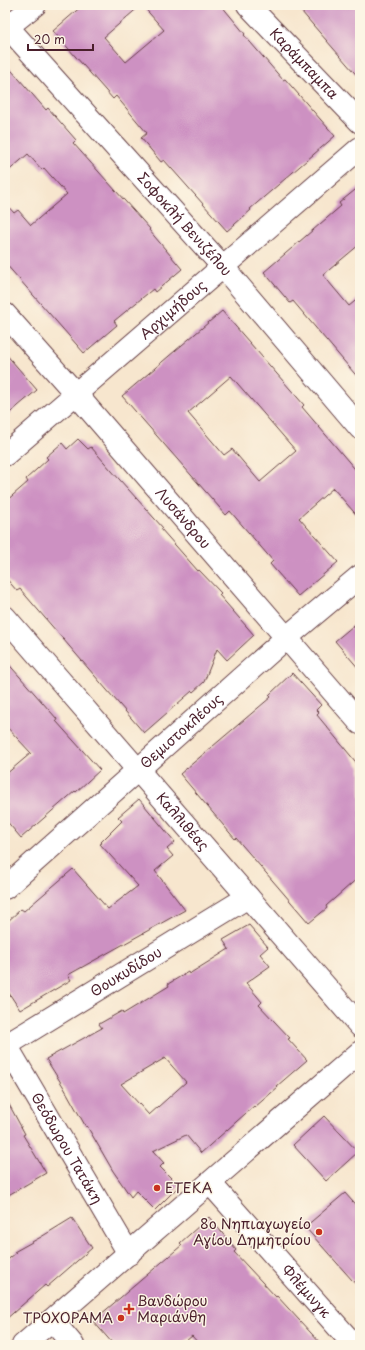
<svg xmlns="http://www.w3.org/2000/svg" width="365" height="1350" viewBox="0 0 365 1350" font-family="'Playpen Sans',sans-serif">
  <rect width="100%" height="100%" fill="#fcf5e5"/>
  <filter id="ink" filterUnits="userSpaceOnUse"><feTurbulence type="fractalNoise" baseFrequency=".025" numOctaves="2"/><feDisplacementMap in="SourceGraphic" scale="8" xChannelSelector="R" yChannelSelector="G"/><feConvolveMatrix kernelMatrix="1 2 1 2 8 2 1 2 1" color-interpolation-filters="sRGB"/></filter>
  <filter id="wash" filterUnits="userSpaceOnUse"><feTurbulence type="fractalNoise" baseFrequency=".012" numOctaves="4" result="noise"/><feDisplacementMap in="SourceGraphic" scale="16" xChannelSelector="R" yChannelSelector="G"/><feGaussianBlur stdDeviation="0.9" result="paint"/><feColorMatrix in="noise" values="0 0 0 0 0 0 0 0 0 0 0 0 0 0 0 0 0 1.4 0 .05"/><feComposite in="paint" operator="in"/></filter>
  <g filter="url(#wash)">
    <rect width="100%" height="100%" fill="#f7e6ce"/>
    <g id="blocks">
      <g fill="#cd91c2" fill-rule="evenodd">
        <path d="M 83,5 L 141,5 L 104,37 L 126,62 L 164,30 L 142,5 L 221,5 L 245,34 L 244,35 L 283,80 L 285,79 L 335,136 L 250,209 L 251,210 L 227,231 L 164,160 L 161,162 L 141,138 L 147,133 L 116,96 L 113,99 L 53,31 Z"/>
        <path d="M 296,5 L 360,5 L 360,79 L 313,25 Z"/>
        <path d="M 5,63 L 46,110 L 48,108 L 76,140 L 73,143 L 150,229 L 149,230 L 182,269 L 155,292 L 153,289 L 114,321 L 117,325 L 84,353 L 5,263 L 5,203 L 14,213 L 18,210 L 31,225 L 67,194 L 44,168 L 42,170 L 28,154 L 5,174 Z"/>
        <path d="M 360,186 L 360,244 L 323,275 L 349,306 L 360,297 L 360,380 L 293,301 L 290,303 L 264,272 L 341,206 L 339,203 Z"/>
        <path d="M 222,311 L 304,405 L 302,407 L 360,475 L 360,519 L 333,488 L 299,518 L 338,562 L 298,596 L 270,564 L 273,561 L 230,511 L 226,515 L 122,396 ZM 231,376 L 296,451 L 260,482 L 232,449 L 224,455 L 188,413 Z"/>
        <path d="M 5,353 L 37,390 L 5,417 Z"/>
        <path d="M 78,439 L 88,449 L 91,447 L 111,470 L 163,528 L 161,529 L 198,571 L 199,570 L 221,593 L 219,595 L 254,635 L 227,660 L 217,649 L 204,682 L 193,692 L 192,691 L 144,733 L 20,589 L 17,591 L 5,577 L 5,502 L 28,482 L 26,479 L 48,459 L 46,457 L 62,443 L 67,449 Z"/>
        <path d="M 360,620 L 360,670 L 335,641 Z"/>
        <path d="M 5,660 L 57,719 L 56,721 L 100,770 L 76,792 L 75,791 L 21,838 L 5,819 L 5,775 L 31,753 L 5,725 Z"/>
        <path d="M 292,673 L 321,705 L 316,710 L 319,713 L 317,715 L 360,767 L 360,876 L 326,906 L 327,908 L 309,923 L 236,838 L 235,839 L 180,774 L 271,697 L 269,695 Z"/>
        <path d="M 139,799 L 175,842 L 167,849 L 173,856 L 155,871 L 185,910 L 68,975 L 71,980 L 20,1010 L 5,987 L 5,924 L 21,909 L 24,911 L 73,869 L 108,909 L 138,886 L 100,844 L 102,843 L 101,842 L 122,821 L 118,817 Z"/>
        <path d="M 249,925 L 268,947 L 260,954 L 270,966 L 246,983 L 262,1002 L 259,1005 L 290,1038 L 288,1039 L 307,1060 L 277,1086 L 278,1087 L 255,1107 L 254,1106 L 201,1153 L 186,1135 L 153,1151 L 164,1163 L 160,1167 L 179,1186 L 155,1210 L 136,1191 L 131,1197 L 113,1171 L 87,1126 L 86,1127 L 63,1086 L 46,1059 L 102,1028 L 99,1024 L 122,1011 L 123,1014 L 169,986 L 168,984 L 188,972 L 189,974 L 229,949 L 223,940 ZM 165,1058 L 186,1082 L 149,1115 L 121,1084 Z"/>
        <path d="M 5,1097 L 25,1134 L 23,1135 L 46,1173 L 5,1197 Z"/>
        <path d="M 324,1116 L 358,1152 L 326,1181 L 293,1145 Z"/>
        <path d="M 345,1193 L 360,1210 L 360,1289 L 305,1227 Z"/>
        <path d="M 209,1217 L 236,1250 L 234,1252 L 276,1297 L 277,1296 L 322,1345 L 200,1345 L 192,1336 L 181,1345 L 114,1345 L 93,1321 L 182,1245 L 180,1243 Z"/>
        <path d="M 72,1218 L 92,1248 L 47,1287 L 45,1285 L 5,1320 L 5,1262 L 16,1253 L 14,1252 L 41,1237 Z"/>
      </g>
    </g>
  </g>
  <g filter="url(#ink)">
    <use href="#blocks" fill-opacity="0" stroke="#643d43" stroke-width="1"/>
    <g fill="none" stroke-linecap="round" stroke-linejoin="round">
      <g stroke="#643d43" stroke-width="24">
        <g id="street">
          <path id="s1" d="M 248,5 L 360,122"/>
          <path id="s2" d="M 5,24 L 223,267 L 360,428"/>
          <path d="M 5,29 L 35,5"/>
          <path id="s3" d="M 5,314 L 76,394 L 360,723"/>
          <path id="s4" d="M 5,455 L 360,148"/>
          <path id="s5" d="M 5,617 L 360,1026"/>
          <path id="s6" d="M 5,888 L 286,638 L 360,576"/>
          <path id="s7" d="M 5,1043 L 129,1254"/>
          <path id="s8" d="M 5,1046 L 248,897"/>
          <path id="s9" d="M 210,1183 L 354,1345"/>
          <path d="M 52,1320 L 73,1345"/>
        </g>
      </g>
      <g stroke="#643d43" stroke-width="24">
        <path id="secondary" d="M 23,1345 L 360,1052"/>
      </g>
      <use href="#street" stroke="#fff" stroke-width="22"/>
      <use href="#secondary" stroke="#fff" stroke-width="22"/>
    </g>
  </g>
  <g fill="#c8321e" stroke="#fcf5e5" stroke-width="1.5">
    <circle cx="157" cy="1188" r="4"/>
    <circle cx="319" cy="1232" r="4"/>
    <path d="M127 1303h4v4h4v4h-4v4h-4v-4h-4v-4h4z"/>
    <circle cx="121" cy="1318" r="4"/>
  </g>
  <g text-anchor="middle" stroke-width="3" stroke-linejoin="round" paint-order="stroke">
    <g font-size="14" fill="#4a1f2b" stroke="#fcf5e5">
      <text dy="5" stroke="none"><textPath href="#s1" startOffset="81">Καράμπαμπα</textPath></text>
      <text dy="5" stroke="none"><textPath href="#s2" startOffset="269">Σοφοκλή Βενιζέλου</textPath></text>
      <text dy="5" stroke="none"><textPath href="#s4" startOffset="222">Αρχιμήδους</textPath></text>
      <text dy="5" stroke="none"><textPath href="#s3" startOffset="271">Λυσάνδρου</textPath></text>
      <text dy="5" stroke="none"><textPath href="#s6" startOffset="236">Θεμιστοκλέους</textPath></text>
      <text dy="5" stroke="none"><textPath href="#s5" startOffset="271">Καλλιθέας</textPath></text>
      <text dy="5" stroke="none"><textPath href="#s8" startOffset="142">Θουκυδίδου</textPath></text>
      <text dy="5" stroke="none"><textPath href="#s7" startOffset="122">Θεόδωρου Τατάκη</textPath></text>
      <text dy="5" stroke="none"><textPath href="#s9" startOffset="145">Φλέμινγκ</textPath></text>
    </g>
    <g font-size="14" fill="#4a1f2b" stroke="#fcf5e5" text-anchor="start">
      <text x="165" y="1193">ΕΤΕΚΑ</text>
      <text x="311" y="1229" text-anchor="end">8ο Νηπιαγωγείο<tspan x="311" dy="16">Αγίου Δημητρίου</tspan></text>
      <text x="137" y="1306">Βανδώρου<tspan x="137" dy="16">Μαριάνθη</tspan></text>
      <text x="113" y="1323" text-anchor="end">ΤΡΟΧΟΡΑΜΑ</text>
    </g>
  </g>
  <rect width="365" height="1350" fill="none" stroke="#fcf5e5" stroke-width="20"/>
  <path d="M28 44v6h65v-6" fill="none" stroke="#4a1f2b" stroke-width="2"/>
  <text x="34" y="44" font-size="12" fill="#4a1f2b" stroke="#fcf5e5" stroke-width="3" paint-order="stroke">20 m</text>
</svg>
